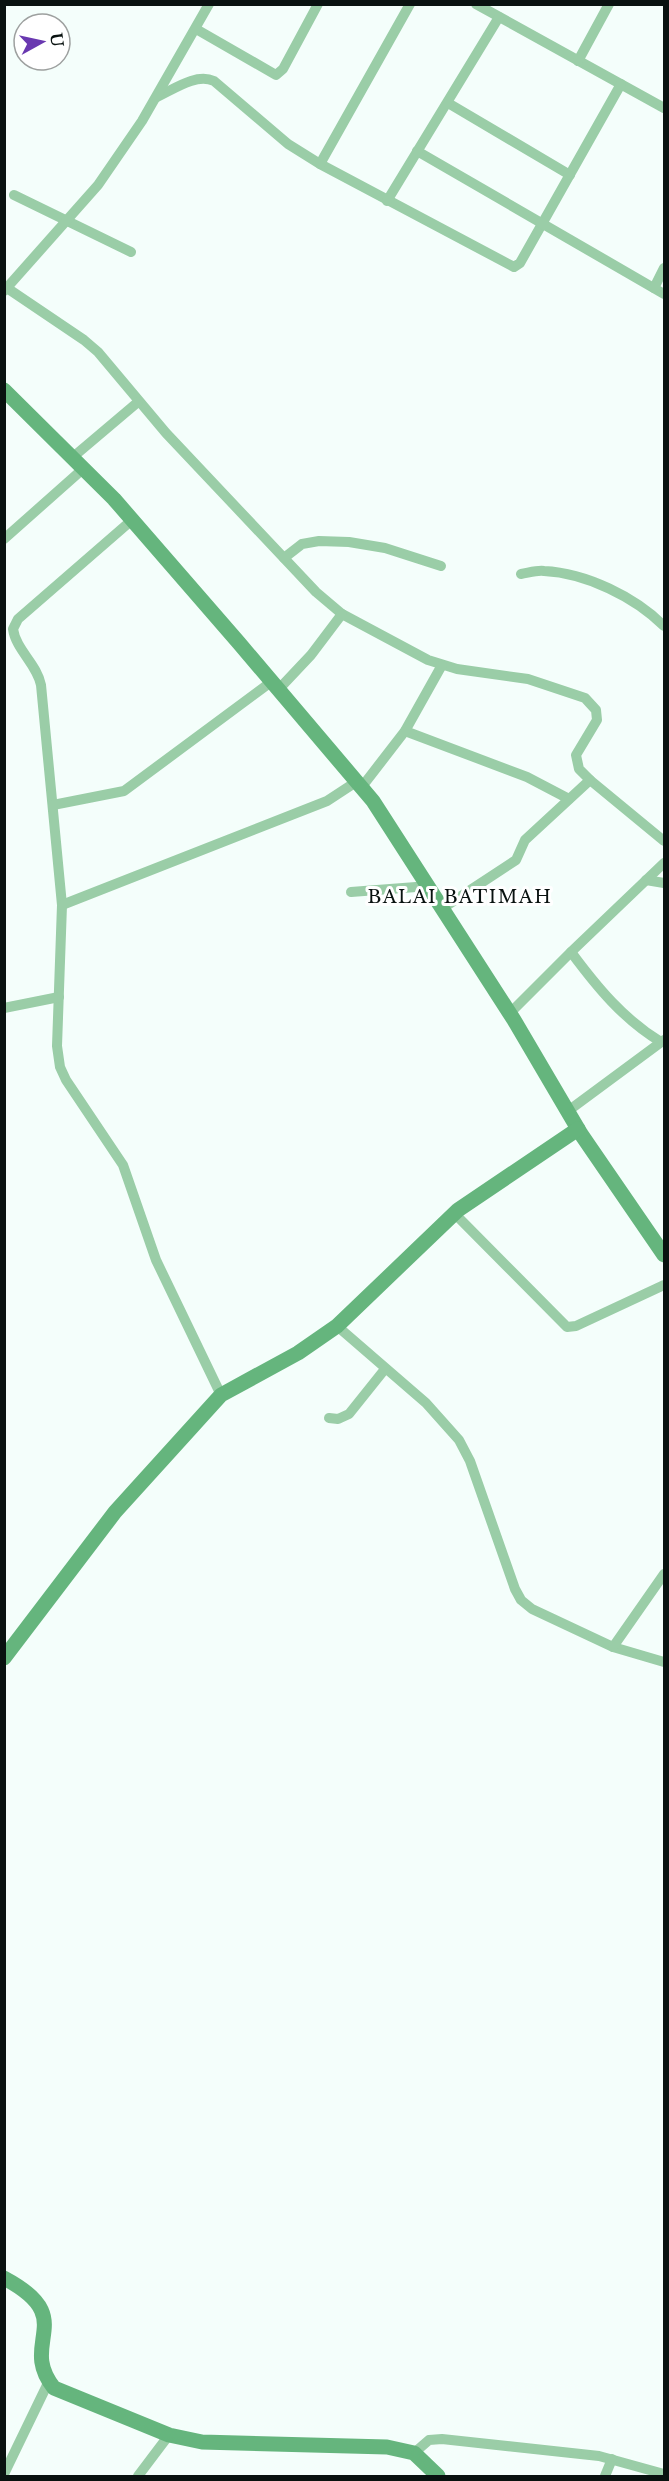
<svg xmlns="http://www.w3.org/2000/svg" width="669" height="2481" viewBox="0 0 669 2481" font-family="'Libre Baskerville',serif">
  <rect width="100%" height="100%" fill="#f4fefb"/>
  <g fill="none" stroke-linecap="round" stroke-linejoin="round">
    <g stroke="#9acda7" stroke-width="10">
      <path d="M 476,4 L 664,108"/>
      <path d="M 196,29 L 276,75 L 283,69 L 318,4"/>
      <path d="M 578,61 L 609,4"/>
      <path d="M 157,97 C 174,89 196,73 214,81 L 288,144 L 320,164 L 514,267 L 520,263 L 621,84"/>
      <path d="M 448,103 L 570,175"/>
      <path d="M 417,151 L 664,294"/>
      <path d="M 320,164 L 410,4"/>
      <path d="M 14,195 L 131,252"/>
      <path d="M 387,201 L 499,17"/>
      <path d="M 7,288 L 84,340 L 98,352 L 166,433 L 316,592 L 342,614 L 428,660 L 457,669 L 528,679 L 585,698 L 596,710 L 597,720 L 576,755 L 579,769 L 590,780 L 664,841"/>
      <path d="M 654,288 L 664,268"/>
      <path d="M 4,291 L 98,185 L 142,121 L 209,4"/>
      <path d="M 73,457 L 138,402"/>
      <path d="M 132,520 L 18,619 L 13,629 C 16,650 37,664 41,685 L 62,905 L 57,1046 L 60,1067 L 66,1080 L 123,1165 L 156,1260 L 221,1395"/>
      <path d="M 4,539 L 84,468"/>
      <path d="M 284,558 L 302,544 L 319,541 L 349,542 L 385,548 L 441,566"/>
      <path d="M 521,574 C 528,573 537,570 544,571 C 586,573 635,597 664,626"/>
      <path d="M 278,690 L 311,655 L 342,614"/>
      <path d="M 405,731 L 527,777 L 569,799"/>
      <path d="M 361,788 L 405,731 L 442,665"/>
      <path d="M 53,805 L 124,791 L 271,682"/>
      <path d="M 646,880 L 664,883"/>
      <path d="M 351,892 L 429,886"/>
      <path d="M 62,905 L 327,801 L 356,782"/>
      <path d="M 443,908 L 516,860 L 525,840 L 590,780"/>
      <path d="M 571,952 C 597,987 623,1019 661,1042"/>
      <path d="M 4,1008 L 59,997"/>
      <path d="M 509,1014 L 571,952 L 664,863"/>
      <path d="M 568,1111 L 664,1040"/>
      <path d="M 454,1213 L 567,1327 L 576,1326 L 664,1285"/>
      <path d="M 337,1326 L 426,1403 L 459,1440 L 470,1461 L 515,1589 L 521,1600 L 532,1609 L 613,1647 L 664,1662"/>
      <path d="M 329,1418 L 338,1419 L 349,1414 L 385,1369"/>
      <path d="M 613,1647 L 664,1574"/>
      <path d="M 414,2453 L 429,2440 L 442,2439 L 599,2456 L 664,2474"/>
      <path d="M 4,2474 L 49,2381"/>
      <path d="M 138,2476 L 169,2435"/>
      <path d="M 605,2476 L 612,2459"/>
    </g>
    <g stroke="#65b57d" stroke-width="15">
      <path d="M 4,390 L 114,499 L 239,643 L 373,801 L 514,1020 L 581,1134 L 664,1255"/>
      <path d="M 4,1658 L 115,1512 L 221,1395 L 298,1353 L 337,1326 L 458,1210 L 578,1129"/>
      <path d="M 4,2278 C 81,2319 17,2342 54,2388 L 169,2435 L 202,2442 L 387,2447 L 414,2453 L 438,2476"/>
    </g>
  </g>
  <g text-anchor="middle" stroke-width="6" stroke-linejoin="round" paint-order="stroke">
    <g font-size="18" letter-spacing="1.5" fill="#091210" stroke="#fff">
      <text x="460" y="903">BALAI BATIMAH</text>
    </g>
  </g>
  <rect width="669" height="2481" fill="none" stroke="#091210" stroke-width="12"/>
  <g transform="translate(42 42) rotate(82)"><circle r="28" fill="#ffffff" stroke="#9da09f" stroke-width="1.5"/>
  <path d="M0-4.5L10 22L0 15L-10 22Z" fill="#6938b0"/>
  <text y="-9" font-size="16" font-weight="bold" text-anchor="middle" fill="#091210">U</text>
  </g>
</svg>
